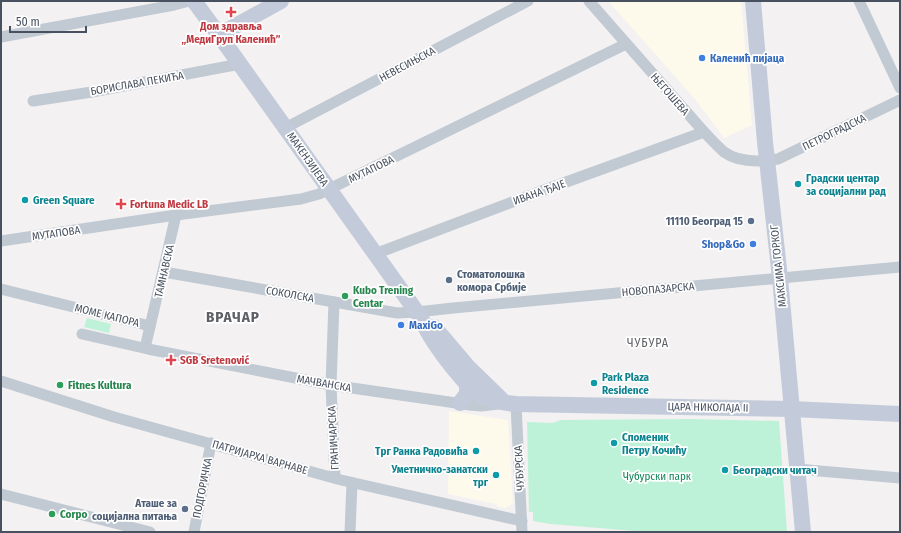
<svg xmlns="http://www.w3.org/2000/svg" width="901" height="533" viewBox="0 0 901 533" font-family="'Fira Sans Condensed',sans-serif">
  <rect width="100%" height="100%" fill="#f3f1f1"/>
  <g fill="#fdfaeb">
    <path d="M 608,1 L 741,1 L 752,125 L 724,138 L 694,98 Z"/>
    <path d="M 449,411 L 508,420 L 513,503 L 506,508 L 498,507 L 496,504 L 448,494 Z"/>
  </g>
  <g fill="#bef2d8">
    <path d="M 87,318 L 111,324 L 109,333 L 84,327 Z"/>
    <path d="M 691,419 L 779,421 L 787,532 L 647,532 L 550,524 L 533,521 L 533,512 L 529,512 L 527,422 L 552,423 L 561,420 Z"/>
  </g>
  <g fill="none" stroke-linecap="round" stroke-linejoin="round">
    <g stroke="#c1c9d3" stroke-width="11">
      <path d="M 589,1 L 704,132 C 710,138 717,146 724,152 C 739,163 760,162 778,159 L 900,100"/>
      <path d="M 859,1 L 900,88"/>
      <path d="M 1,37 L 174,5 L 189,1"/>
      <path d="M 33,101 L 92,92 L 240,64"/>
      <path d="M 285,128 L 528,1"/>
      <path d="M 1,241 L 176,215 L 301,199 L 319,194 L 626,44"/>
      <path d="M 375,254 L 547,189 L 704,132"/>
      <path d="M 164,272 L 397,313 L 417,312 L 453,308 L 900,267"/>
      <path d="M 1,289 L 150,326"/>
      <path d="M 334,302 L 331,385 L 335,478"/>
      <path d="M 82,334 L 148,349 L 331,385 L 470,405 L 481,406 L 498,404"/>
      <path d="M 145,348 L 176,215"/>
      <path d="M 1,381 L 114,417 L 341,480 L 522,521"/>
      <path d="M 516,404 L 522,532"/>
      <path d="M 797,469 L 900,478"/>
      <path d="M 1,494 L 150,532"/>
      <path d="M 194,532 L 211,443"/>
      <path d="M 350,532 L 352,483"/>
    </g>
    <g stroke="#c3cbda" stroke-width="16">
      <path d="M 194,1 L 219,35 L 421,318 C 430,339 444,357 459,375 C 465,382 471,390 479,395 C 490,400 504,403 516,404 L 791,409 L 900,414"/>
      <path d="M 753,1 L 765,142 L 780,278 L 803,532"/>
      <path d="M 219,35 L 281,1"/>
      <path d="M 434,327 L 468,367 L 501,399"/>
      <path d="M 460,403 L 467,394 L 467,384"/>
    </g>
  </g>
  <g fill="#e0444e" stroke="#fff" stroke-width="1.5">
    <path d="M229 6h4v4h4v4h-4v4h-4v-4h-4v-4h4z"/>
    <path d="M119 198h4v4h4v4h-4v4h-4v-4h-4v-4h4z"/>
    <path d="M169 354h4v4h4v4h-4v4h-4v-4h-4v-4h4z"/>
  </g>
  <g fill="#3f7fe0" stroke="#fff" stroke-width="1.5">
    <circle cx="702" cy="58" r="4"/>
    <circle cx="753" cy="244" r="4"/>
    <circle cx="401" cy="325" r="4"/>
  </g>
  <g fill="#0f9aa8" stroke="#fff" stroke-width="1.5">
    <circle cx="798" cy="184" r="4"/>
    <circle cx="25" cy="200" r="4"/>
    <circle cx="594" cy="383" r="4"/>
    <circle cx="614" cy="443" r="4"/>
    <circle cx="476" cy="451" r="4"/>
    <circle cx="725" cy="470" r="4"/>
    <circle cx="496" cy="475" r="4"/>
  </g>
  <g fill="#5c6f8a" stroke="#fff" stroke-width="1.5">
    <circle cx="751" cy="221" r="4"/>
    <circle cx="449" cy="280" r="4"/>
    <circle cx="185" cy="509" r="4"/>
  </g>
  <g fill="#2e9e5b" stroke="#fff" stroke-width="1.5">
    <circle cx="345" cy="296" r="4"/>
    <circle cx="60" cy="385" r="4"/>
    <circle cx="52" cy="514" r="4"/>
  </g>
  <g text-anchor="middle" stroke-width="3.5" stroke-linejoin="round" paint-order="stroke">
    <g font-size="11" font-weight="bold" fill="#be3a42" stroke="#fff" text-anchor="start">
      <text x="231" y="30" text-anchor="middle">Дом здравља<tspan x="231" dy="13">„МедиГруп Каленић”</tspan></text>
      <text x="130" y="208">Fortuna Medic LB</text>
      <text x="180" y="364">SGB Sretenović</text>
    </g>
    <g font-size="11" font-weight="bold" fill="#366cbe" stroke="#fff" text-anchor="start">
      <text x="710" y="62">Каленић пијаца</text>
      <text x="745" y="248" text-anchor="end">Shop&amp;Go</text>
      <text x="409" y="329">MaxiGo</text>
    </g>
    <g font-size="11" fill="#48515f" stroke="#fff">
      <text transform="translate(407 64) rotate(-28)" y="4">НЕВЕСИЊСКА</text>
      <text transform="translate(137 83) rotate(-10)" y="4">БОРИСЛАВА ПЕКИЋА</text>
      <text transform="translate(670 94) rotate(49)" y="4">ЊЕГОШЕВА</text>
      <text transform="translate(834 132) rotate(-26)" y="4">ПЕТРОГРАДСКА</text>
      <text transform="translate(308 159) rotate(55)" y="4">МАКЕНЗИЈЕВА</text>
      <text transform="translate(371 169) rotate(-26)" y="4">МУТАПОВА</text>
      <text transform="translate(539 192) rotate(-20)" y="4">ИВАНА ЂАЈЕ</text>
      <text transform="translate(56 233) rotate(-8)" y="4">МУТАПОВА</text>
      <text transform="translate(778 266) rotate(-96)" y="4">МАКСИМА ГОРКОГ</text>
      <text transform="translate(164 271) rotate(-77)" y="4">ТАМНАВСКА</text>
      <text transform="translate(658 289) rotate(-5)" y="4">НОВОПАЗАРСКА</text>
      <text transform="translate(290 294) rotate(10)" y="4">СОКОЛСКА</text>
      <text transform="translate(107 315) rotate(14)" y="4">МОМЕ КАПОРА</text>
      <text transform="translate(324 383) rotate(10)" y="4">МАЧВАНСКА</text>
      <text transform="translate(708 407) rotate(1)" y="4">ЦАРА НИКОЛАЈА II</text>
      <text transform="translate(333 438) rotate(-93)" y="4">ГРАНИЧАРСКА</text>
      <text transform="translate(260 457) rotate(16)" y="4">ПАТРИЈАРХА ВАРНАВЕ</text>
      <text transform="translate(519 468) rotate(-93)" y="4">ЧУБУРСКА</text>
      <text transform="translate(202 488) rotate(-79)" y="4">ПОДГОРИЧКА</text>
    </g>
    <g font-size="11" font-weight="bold" fill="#0d838f" stroke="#fff" text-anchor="start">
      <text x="806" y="182">Градски центар<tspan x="806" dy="13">за социјални рад</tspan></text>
      <text x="33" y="204">Green Square</text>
      <text x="602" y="381">Park Plaza<tspan x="602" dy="13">Residence</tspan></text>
      <text x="622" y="441">Споменик<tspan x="622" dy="13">Петру Кочићу</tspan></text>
      <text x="468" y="455" text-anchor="end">Трг Ранка Радовића</text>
      <text x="488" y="473" text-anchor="end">Уметничко-занатски<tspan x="488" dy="13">трг</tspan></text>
      <text x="733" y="474">Београдски читач</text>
    </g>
    <g font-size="11" font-weight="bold" fill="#4e5e75" stroke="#fff" text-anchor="end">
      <text x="743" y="225">11110 Београд 15</text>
      <text x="457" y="278" text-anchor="start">Стоматолошка<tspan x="457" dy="13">комора Србије</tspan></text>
      <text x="177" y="507">Аташе за<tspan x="177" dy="13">социјална питања</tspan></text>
    </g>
    <g font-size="11" font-weight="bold" fill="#27864d" stroke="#fff" text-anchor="start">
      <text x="353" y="294">Kubo Trening<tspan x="353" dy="13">Centar</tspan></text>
      <text x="68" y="389">Fitnes Kultura</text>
      <text x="60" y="518">Corpo</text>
    </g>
    <g font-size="11" fill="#138559" stroke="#fff">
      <text x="657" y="480">Чубурски парк</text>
    </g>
    <g font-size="12" letter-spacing="1" fill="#5d6066" stroke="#fff">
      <text x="648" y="347">ЧУБУРА</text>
    </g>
    <g font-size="15" font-weight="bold" letter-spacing="1" fill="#5d6066" stroke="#fff">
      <text x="233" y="322">ВРАЧАР</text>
    </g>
  </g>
  <rect width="901" height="533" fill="none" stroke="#48515f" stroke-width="4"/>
  <path d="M10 26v6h76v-6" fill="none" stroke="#48515f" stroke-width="2"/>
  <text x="16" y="26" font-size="12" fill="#48515f" stroke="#ffffff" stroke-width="3" paint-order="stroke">50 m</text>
</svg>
